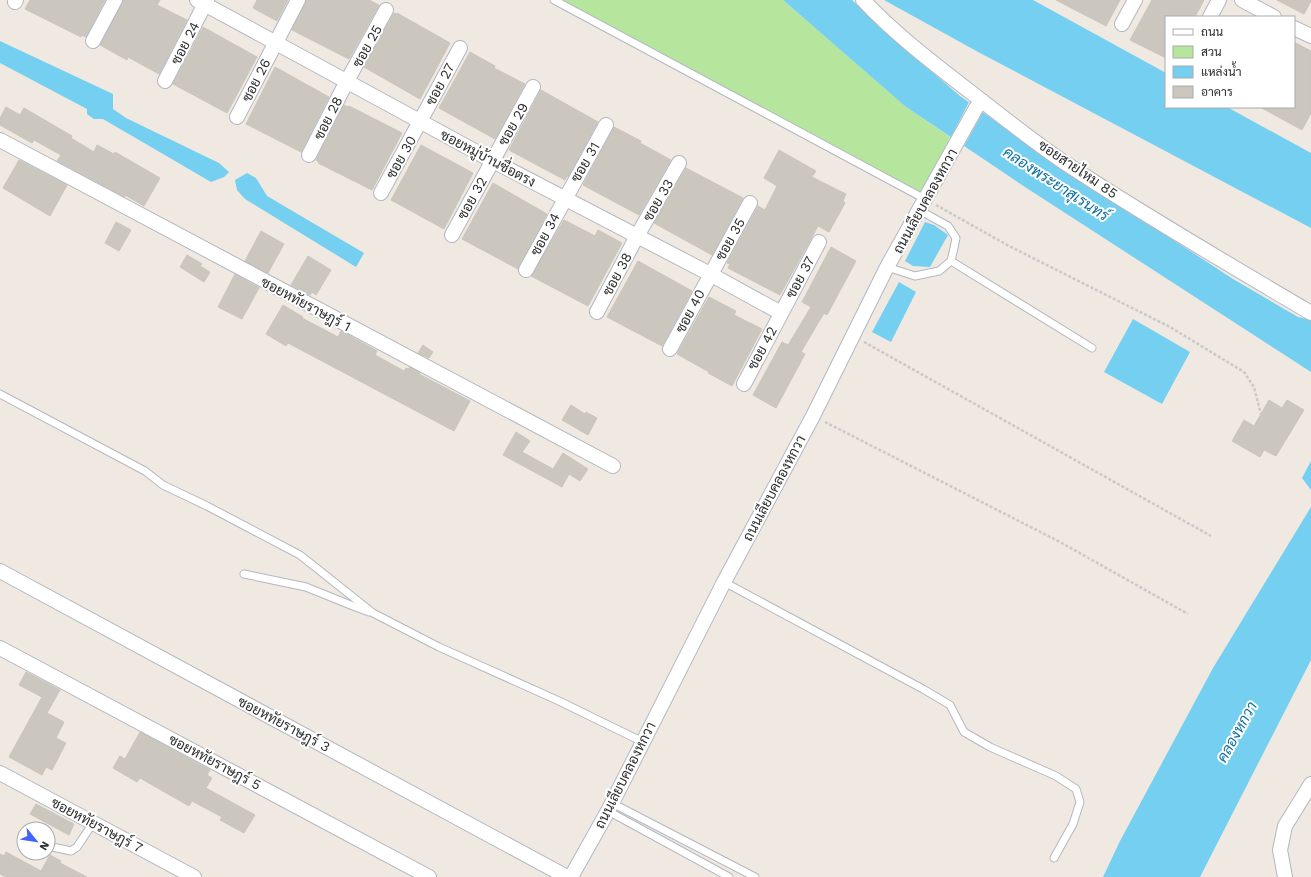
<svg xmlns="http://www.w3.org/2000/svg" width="1311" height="877" viewBox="0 0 1311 877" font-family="'Work Sans',Sarabun,sans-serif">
  <rect width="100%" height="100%" fill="#efe9e1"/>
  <path fill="#b6e59e" d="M 562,0 L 783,0 L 906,107 L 950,137 L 942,154 L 921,192 Z"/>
  <g fill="#75cff0">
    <path d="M 783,0 L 852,0 L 895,40 L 960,96 L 1005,128 L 1080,179 L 1233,279 L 1298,317 L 1311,320 L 1311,372 L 1025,187 L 906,107 Z"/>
    <path d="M 884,0 L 1033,0 L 1166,73 L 1166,107 L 1227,107 L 1311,153 L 1311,228 L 980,53 Z"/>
    <path d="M 0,41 L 113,94 L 113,109 L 126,118 L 219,163 L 229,172 L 224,177 L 211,182 L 103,119 L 94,119 L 87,114 L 87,109 L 0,63 Z"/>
    <path d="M 247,173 L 256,178 L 267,196 L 364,253 L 356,267 L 245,199 L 237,190 L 235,180 Z"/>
    <path d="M 925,222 L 934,225 L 948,235 L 930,267 L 913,266 L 905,261 Z"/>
    <path d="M 899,282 L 916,292 L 891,342 L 872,332 Z"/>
    <path d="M 1133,319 L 1190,352 L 1162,404 L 1104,372 Z"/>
    <path d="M 1311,461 L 1311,490 L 1302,478 Z"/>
    <path d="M 1311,507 L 1311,660 L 1200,877 L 1103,877 L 1120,841 L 1213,668 Z"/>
  </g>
  <path fill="#efe9e1" d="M 969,102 L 983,112 L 963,148 L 950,139 Z"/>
  <g fill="#cbc7bf" stroke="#cbc5ba">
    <path d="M 30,0 L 105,0 L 86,37 L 82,35 L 81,37 L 25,9 Z"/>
    <path d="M 123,0 L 160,0 L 157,5 L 187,20 L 159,74 L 128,57 L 127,60 L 100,45 Z"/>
    <path d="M 257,0 L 288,0 L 277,21 L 253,8 Z"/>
    <path d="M 306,0 L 369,0 L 379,5 L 349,59 L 292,30 Z"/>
    <path d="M 1056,0 L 1120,0 L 1106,26 Z"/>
    <path d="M 1152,0 L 1204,0 L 1195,17 L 1166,17 L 1166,58 L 1130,40 Z"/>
    <path d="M 1277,0 L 1311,0 L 1311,1 L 1304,14 Z"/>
    <path d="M 394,13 L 396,14 L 397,13 L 450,43 L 420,99 L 364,67 Z"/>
    <path d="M 203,27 L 257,57 L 227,113 L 173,84 Z"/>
    <path d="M 1294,42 L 1311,51 L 1311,113 L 1302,130 L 1260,107 L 1294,107 Z"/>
    <path d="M 470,52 L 495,66 L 494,68 L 525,84 L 495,139 L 439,108 Z"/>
    <path d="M 275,67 L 329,97 L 301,152 L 246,124 Z"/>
    <path d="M 541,90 L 598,122 L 568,177 L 567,176 L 565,180 L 509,150 Z"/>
    <path d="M 344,105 L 348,107 L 349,106 L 402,133 L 372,190 L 318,163 L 319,162 L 316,160 Z"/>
    <path d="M 6,107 L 20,115 L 24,108 L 72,136 L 71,138 L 94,152 L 97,145 L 114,154 L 115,152 L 160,178 L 144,206 L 125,195 L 125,197 L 57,161 L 61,155 L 34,140 L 32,143 L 0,125 L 0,118 Z"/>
    <path d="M 614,127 L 641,141 L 640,143 L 671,160 L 639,215 L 583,185 Z"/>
    <path d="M 421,145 L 473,173 L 444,229 L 391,200 Z"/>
    <path d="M 779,150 L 816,171 L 812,177 L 846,194 L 843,201 L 845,203 L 829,232 L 818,226 L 780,295 L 728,268 L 730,264 L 727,263 L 758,206 L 765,210 L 777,186 L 764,178 Z"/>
    <path d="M 19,160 L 67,185 L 50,216 L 3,188 Z"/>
    <path d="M 686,168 L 743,198 L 712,255 L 654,223 Z"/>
    <path d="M 493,183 L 547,214 L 518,269 L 462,239 Z"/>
    <path d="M 564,220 L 595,236 L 598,230 L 622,243 L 588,306 L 531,276 Z"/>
    <path d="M 116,222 L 131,230 L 119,251 L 105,243 Z"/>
    <path d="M 261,231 L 284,244 L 268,273 L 245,261 Z"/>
    <path d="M 831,247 L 856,261 L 827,315 L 824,313 L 801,352 L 805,354 L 776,408 L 753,395 L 782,342 L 788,345 L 811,307 L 802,302 Z"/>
    <path d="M 187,255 L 202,264 L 200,266 L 210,272 L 204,282 L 180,267 Z"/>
    <path d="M 308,256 L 331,270 L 316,295 L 312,292 L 310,295 L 291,285 Z"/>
    <path d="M 638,261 L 692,291 L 662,346 L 607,317 Z"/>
    <path d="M 235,274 L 259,288 L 242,319 L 218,307 Z"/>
    <path d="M 709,297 L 736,311 L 734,315 L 762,329 L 732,386 L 708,373 L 709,372 L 677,354 Z"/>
    <path d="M 283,305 L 303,317 L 302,318 L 338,337 L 341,331 L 377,351 L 375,355 L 404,371 L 406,368 L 408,369 L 410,367 L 420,373 L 419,374 L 470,401 L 454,431 L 288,343 L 286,346 L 266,334 Z"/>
    <path d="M 423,345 L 433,352 L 429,358 L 418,353 Z"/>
    <path d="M 1269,400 L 1282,408 L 1287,400 L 1304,410 L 1276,456 L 1264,450 L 1260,457 L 1232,441 L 1244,420 L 1254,426 Z"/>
    <path d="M 571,405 L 585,414 L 586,412 L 597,418 L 588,435 L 562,420 Z"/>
    <path d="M 516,432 L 530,441 L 522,452 L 553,469 L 563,453 L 588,469 L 580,481 L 569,474 L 562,487 L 503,455 Z"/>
    <path d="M 26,672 L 60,690 L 47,713 L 64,722 L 56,738 L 66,743 L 52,770 L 46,767 L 42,775 L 9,757 L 42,697 L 19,685 Z"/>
    <path d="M 140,732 L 210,770 L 207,775 L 212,778 L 206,788 L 255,815 L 244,833 L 220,820 L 222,817 L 192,801 L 189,806 L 140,778 L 137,782 L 113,768 L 120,756 L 125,759 Z"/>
    <path d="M 36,804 L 74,824 L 69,835 L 30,814 Z"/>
    <path d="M 6,852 L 41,871 L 50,855 L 61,861 L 60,863 L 87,877 L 6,877 L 0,874 L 0,854 L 4,856 Z"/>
  </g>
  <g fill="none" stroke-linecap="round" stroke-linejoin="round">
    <g stroke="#b4b7c1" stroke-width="9">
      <g id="lane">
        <path d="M 554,0 L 925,199"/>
        <path d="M 951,261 L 1092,348"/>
        <path d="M 887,267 L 915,276 L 939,271 L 951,261 L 954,248 L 956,238 L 948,226 L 919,210"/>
        <path d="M 0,394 L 145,471 L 163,485 L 207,506 L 300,555 L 373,613 L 439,647 L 559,701 L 643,742"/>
        <path d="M 244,574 L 306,587 L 353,606 L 369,612"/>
        <path d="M 724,582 L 923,689 L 950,705 L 964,732 L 990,747 L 1056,776 L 1076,789 L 1080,802 L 1073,824 L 1054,858"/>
        <path d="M 612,803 L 755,877"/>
        <path d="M 608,811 L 729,877"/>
        <path d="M 48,846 L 71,851 L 77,847 L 93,823"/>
      </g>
    </g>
    <g stroke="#b4b7c1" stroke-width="16">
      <g id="street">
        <path d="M 197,0 L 493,161 L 710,274 L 781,313"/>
        <path d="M 863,0 C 893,32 929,60 964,87 C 998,113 1032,141 1068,165 C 1147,217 1230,265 1311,313"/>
        <path d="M 1242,0 L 1274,17"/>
        <path d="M 15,2 L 16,0"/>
        <path d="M 1210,17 L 1219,0"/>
        <path d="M 1122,24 L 1135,0"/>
        <path d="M 1294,28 L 1311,36"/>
        <path d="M 93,41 L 115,0"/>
        <path d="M 165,81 L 207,0"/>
        <path d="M 237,117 L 298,0"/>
        <path d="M 0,140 L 613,466"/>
        <path d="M 309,155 L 347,81 L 386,10"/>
        <path d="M 381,193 L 460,48"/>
        <path d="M 452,235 L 533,87"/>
        <path d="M 526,270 L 606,125"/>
        <path d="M 597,312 L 637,236 L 679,163"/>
        <path d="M 670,349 L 750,203"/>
        <path d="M 744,384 L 819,242"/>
        <path d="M 0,571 L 567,877"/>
        <path d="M 0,648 L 429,877"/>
        <path d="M 0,773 L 194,877"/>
        <path d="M 571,877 L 608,811 L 724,582 L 813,416 L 887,267 L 976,108 L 982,101"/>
        <path d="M 1285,877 L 1280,850 L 1285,826 L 1311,784"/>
      </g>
    </g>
    <g stroke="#c9c9c9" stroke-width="2.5" stroke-dasharray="3 2" stroke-linecap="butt">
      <path d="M 936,205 L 1009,246 L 1170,327 L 1244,372 L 1254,387 L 1263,422"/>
      <path d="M 864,342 L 1211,536"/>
      <path d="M 825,422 L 1060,542 L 1188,614"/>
    </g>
    <use href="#lane" stroke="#fff" stroke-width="7"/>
    <use href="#street" stroke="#fff" stroke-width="14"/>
  </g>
  <g text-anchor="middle" stroke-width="4" stroke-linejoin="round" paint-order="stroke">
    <g font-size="14" fill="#2e2e2e" stroke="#fff">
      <text transform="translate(185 43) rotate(-63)" y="5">ซอย 24</text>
      <text transform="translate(367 46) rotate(-61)" y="5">ซอย 25</text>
      <text transform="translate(256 80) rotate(-63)" y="5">ซอย 26</text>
      <text transform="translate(440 84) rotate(-62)" y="5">ซอย 27</text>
      <text transform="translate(328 118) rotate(-63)" y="5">ซอย 28</text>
      <text transform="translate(513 124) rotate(-61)" y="5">ซอย 29</text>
      <text transform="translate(401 157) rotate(-61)" y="5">ซอย 30</text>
      <text transform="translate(488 158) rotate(28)" y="5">ซอยหมู่บ้านซื่อตรง</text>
      <text transform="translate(585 162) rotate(-60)" y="5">ซอย 31</text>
      <text transform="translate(1078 169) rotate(34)" y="5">ซอยสายไหม 85</text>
      <text transform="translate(472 198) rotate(-61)" y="5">ซอย 32</text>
      <text transform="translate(658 200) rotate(-60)" y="5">ซอย 33</text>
      <text transform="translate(925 201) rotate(-61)" y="5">ถนนเลียบคลองหกวา</text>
      <text transform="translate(545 234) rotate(-62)" y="5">ซอย 34</text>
      <text transform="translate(730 239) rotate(-61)" y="5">ซอย 35</text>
      <text transform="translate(617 274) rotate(-62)" y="5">ซอย 38</text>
      <text transform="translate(800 277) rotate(-62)" y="5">ซอย 37</text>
      <text transform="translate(306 304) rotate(28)" y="5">ซอยหทัยราษฎร์ 1</text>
      <text transform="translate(690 311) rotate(-62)" y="5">ซอย 40</text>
      <text transform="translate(762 348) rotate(-62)" y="5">ซอย 42</text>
      <text transform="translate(774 488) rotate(-62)" y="5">ถนนเลียบคลองหกวา</text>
      <text transform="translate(284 724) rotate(28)" y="5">ซอยหทัยราษฎร์ 3</text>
      <text transform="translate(215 762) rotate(28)" y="5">ซอยหทัยราษฎร์ 5</text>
      <text transform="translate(625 775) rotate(-63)" y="5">ถนนเลียบคลองหกวา</text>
      <text transform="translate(97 825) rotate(28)" y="5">ซอยหทัยราษฎร์ 7</text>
    </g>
    <g font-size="15" font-style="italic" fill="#0d6fa3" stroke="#fff">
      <text transform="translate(1056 184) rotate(33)" y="5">คลองพระยาสุเรนทร์</text>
      <text transform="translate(1237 732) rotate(-61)" y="5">คลองหกวา</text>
    </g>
  </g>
  <rect x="1165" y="16" width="130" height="92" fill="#ffffff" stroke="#ababab"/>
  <rect x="1173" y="29" width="20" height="6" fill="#ffffff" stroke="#ababab"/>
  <text x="1201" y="36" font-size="12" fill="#2e2e2e">ถนน</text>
  <rect x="1173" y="46" width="20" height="12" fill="#b6e59e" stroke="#ababab"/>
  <text x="1201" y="56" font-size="12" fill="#2e2e2e">สวน</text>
  <rect x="1173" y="66" width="20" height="12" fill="#75cff0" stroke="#ababab"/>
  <text x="1201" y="76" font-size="12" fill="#2e2e2e">แหล่งน้ำ</text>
  <rect x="1173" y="86" width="20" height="12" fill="#cbc7bf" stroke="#ababab"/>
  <text x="1201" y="96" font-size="12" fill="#2e2e2e">อาคาร</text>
  <g transform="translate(36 841) rotate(120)"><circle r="19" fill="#ffffff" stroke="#ababab"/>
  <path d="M0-3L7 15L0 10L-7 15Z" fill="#4264fb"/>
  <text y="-6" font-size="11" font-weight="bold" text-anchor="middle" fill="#2e2e2e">N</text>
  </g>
</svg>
